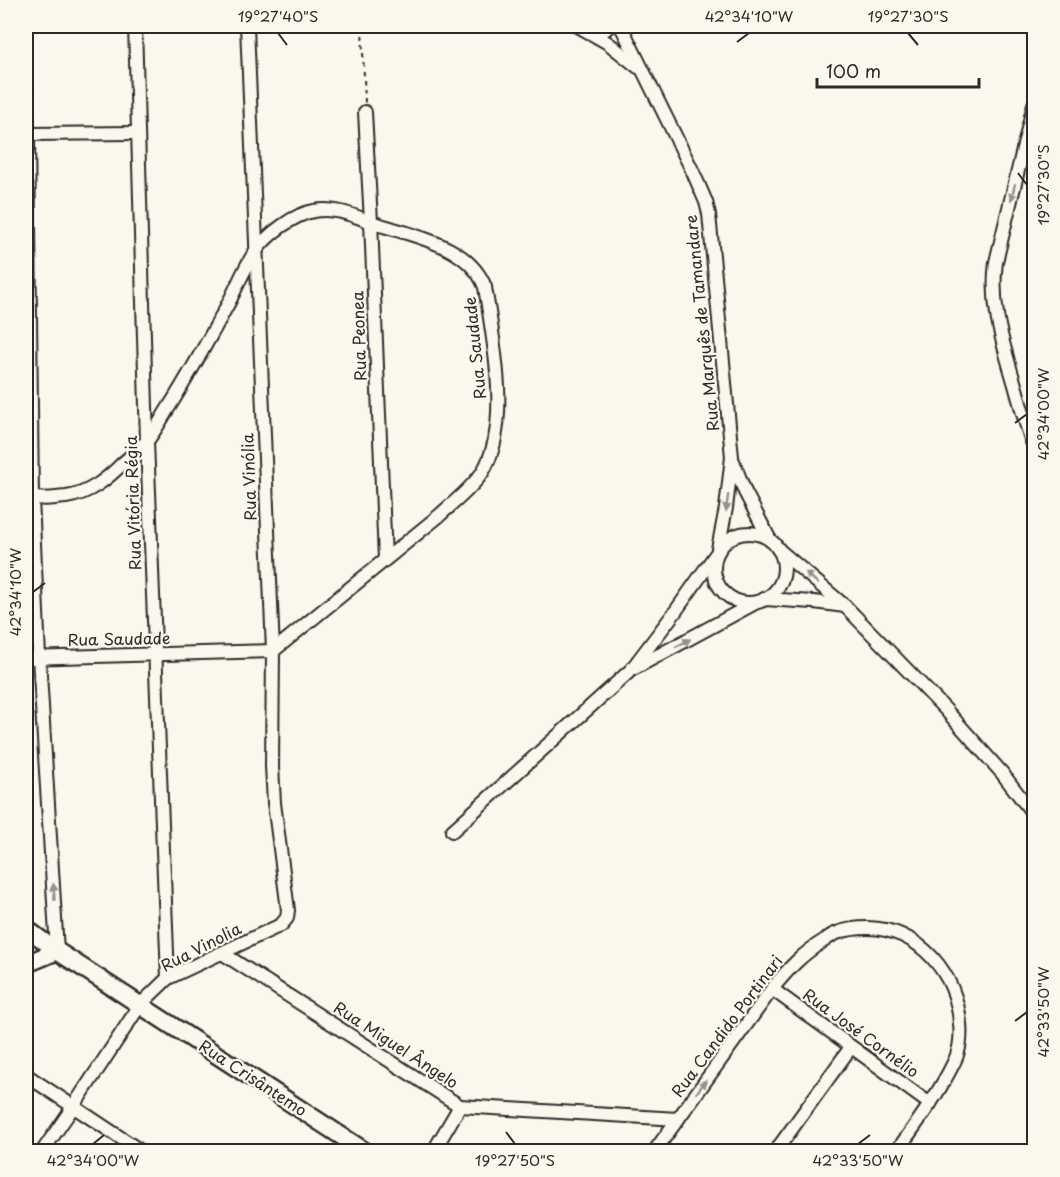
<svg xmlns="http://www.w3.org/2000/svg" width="1060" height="1177" viewBox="0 0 1060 1177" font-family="'Playpen Sans',sans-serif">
  <rect width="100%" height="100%" fill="#fbf7ec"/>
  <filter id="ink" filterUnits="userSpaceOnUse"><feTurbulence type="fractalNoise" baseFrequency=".0167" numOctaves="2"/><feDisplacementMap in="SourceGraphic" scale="12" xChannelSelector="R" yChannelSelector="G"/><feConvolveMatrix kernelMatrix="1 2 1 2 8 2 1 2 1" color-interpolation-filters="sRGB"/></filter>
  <g filter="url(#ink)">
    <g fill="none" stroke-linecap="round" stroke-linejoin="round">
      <g stroke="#2b2b2b" stroke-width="16">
        <g id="minor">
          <path d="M 135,26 L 147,441 L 168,978"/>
          <path d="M 578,26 L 608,43 L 638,67"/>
          <path d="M 621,26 L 693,172 L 706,202 L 709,214 L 732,457 L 726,508 L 718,549"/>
          <path d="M 598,36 L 609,26"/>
          <path d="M 26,88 L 28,134 L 32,498 L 39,657 L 57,951"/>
          <path d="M 1034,104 L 996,262 C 990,307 1003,343 1015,385 C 1021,406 1026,427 1034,447"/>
          <path d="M 365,112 L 371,222 L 385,559"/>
          <path d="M 28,134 L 137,133"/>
          <path d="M 733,461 L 745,492 L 770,540"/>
          <path d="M 26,495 C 38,501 52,498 66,497 C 89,494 107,479 123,463 C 131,456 140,449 147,441 C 155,431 162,418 169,407 C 190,374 209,339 228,304 C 237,287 244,268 255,252 C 267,235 294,214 314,211 C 334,207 352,215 371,222 C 379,225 388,227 397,230 C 430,240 471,251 485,287 C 493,339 512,426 482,473 C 471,489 454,502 440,515 L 273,651 L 26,658"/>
          <circle cx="749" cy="568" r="35"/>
          <path d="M 778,549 L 846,607 L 945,709 L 1002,773 L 1034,815"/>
          <path d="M 764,599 L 814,602 L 845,606"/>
          <path d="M 635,668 L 757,602"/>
          <path d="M 452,831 L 631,670 L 675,612 L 716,554"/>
          <path d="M 222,953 L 460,1106 L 678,1119"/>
          <path d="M 772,989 L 930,1104"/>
          <path d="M 26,1075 L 142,1152"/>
          <path d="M 42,1152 L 73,1107 L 140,1005 L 168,978 L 281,925 L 287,918 L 288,910 L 274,803 L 272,766 L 273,651 L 247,26"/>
          <path d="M 433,1152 L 460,1106"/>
          <path d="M 654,1152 L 772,989 C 789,968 802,954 825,940 C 829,937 833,934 837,933 C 847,929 858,928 868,928 C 920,929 957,974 960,1024 C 961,1034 960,1046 957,1055 C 955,1061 952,1066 949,1072 C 934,1100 915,1126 896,1152"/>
          <path d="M 775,1152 L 851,1047"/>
        </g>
      </g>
      <g stroke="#2b2b2b" stroke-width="20">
        <path id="tertiary" d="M 26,928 L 57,951"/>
      </g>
      <g stroke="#2b2b2b" stroke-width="21">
        <path id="secondary" d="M 26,964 L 57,951 L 366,1152"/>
      </g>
      <path stroke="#2b2b2b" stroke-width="2" stroke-dasharray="4.5 4.5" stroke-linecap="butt" d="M 362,26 L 365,103"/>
      <use href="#minor" stroke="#fbf7ec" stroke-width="12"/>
      <use href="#tertiary" stroke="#fbf7ec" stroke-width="15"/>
      <use href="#secondary" stroke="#fbf7ec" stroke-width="16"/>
    </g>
    <defs><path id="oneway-solid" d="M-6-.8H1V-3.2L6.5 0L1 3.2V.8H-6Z" transform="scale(1.5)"/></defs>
    <g fill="#93918c">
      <use href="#oneway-solid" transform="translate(1013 192) rotate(104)"/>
      <use href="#oneway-solid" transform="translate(727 503) rotate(98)"/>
      <use href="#oneway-solid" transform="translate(812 578) rotate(-138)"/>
      <use href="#oneway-solid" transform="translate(683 643) rotate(-27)"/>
      <use href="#oneway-solid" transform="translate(54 892) rotate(-94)"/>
      <use href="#oneway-solid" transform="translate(701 1087) rotate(-54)"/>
    </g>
  </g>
  <path fill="none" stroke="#2b2b2b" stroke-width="2" d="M 278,33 L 287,45M 908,33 L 918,45M 737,42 L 749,33M 1018,173 L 1027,185M 1015,423 L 1027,414M 33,592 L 45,583M 1015,1021 L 1027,1012M 506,1132 L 515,1144M 93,1144 L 104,1135M 858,1144 L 870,1135"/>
  <g text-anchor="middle" stroke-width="4.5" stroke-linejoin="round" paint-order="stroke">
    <g font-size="16" fill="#2b2b2b" stroke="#fbf7ec">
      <text transform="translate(702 323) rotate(-96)" y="6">Rua Marquês de Tamandare</text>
      <text transform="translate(359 336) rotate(-92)" y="6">Rua Peonea</text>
      <text transform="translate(475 348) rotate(-96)" y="6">Rua Saudade</text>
      <text transform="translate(249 477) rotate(-92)" y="6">Rua Vinólia</text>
      <text transform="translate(133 503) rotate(-92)" y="6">Rua Vitória Régia</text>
      <text transform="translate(119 639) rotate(-1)" y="6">Rua Saudade</text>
      <text transform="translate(201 947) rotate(-27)" y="6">Rua Vinolia</text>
      <text transform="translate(727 1026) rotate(-53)" y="6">Rua Candido Portinari</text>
      <text transform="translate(861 1033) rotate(36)" y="6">Rua José Cornélio</text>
      <text transform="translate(396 1045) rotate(33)" y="6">Rua Miguel Ângelo</text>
      <text transform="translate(253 1078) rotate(33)" y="6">Rua Crisântemo</text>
    </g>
  </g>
  <rect width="1060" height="1177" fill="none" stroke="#fbf7ec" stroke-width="66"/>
  <path d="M817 78v9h162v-9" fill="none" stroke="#2b2b2b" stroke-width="3"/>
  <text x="826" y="78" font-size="18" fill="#2b2b2b" stroke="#fbf7ec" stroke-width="4.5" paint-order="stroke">100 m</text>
  <rect x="33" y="33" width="994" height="1111" fill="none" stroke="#2b2b2b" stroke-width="2"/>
  <g font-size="15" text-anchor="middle" fill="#2b2b2b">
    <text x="278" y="22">19°27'40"S</text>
    <text x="749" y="22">42°34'10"W</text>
    <text x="908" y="22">19°27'30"S</text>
    <text transform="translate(1044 185) rotate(-90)" y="5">19°27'30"S</text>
    <text transform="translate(1044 414) rotate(-90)" y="5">42°34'00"W</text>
    <text transform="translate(16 592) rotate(-90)" y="5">42°34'10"W</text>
    <text transform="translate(1044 1012) rotate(-90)" y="5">42°33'50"W</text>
    <text x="93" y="1166">42°34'00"W</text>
    <text x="515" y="1166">19°27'50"S</text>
    <text x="858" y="1166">42°33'50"W</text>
  </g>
</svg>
